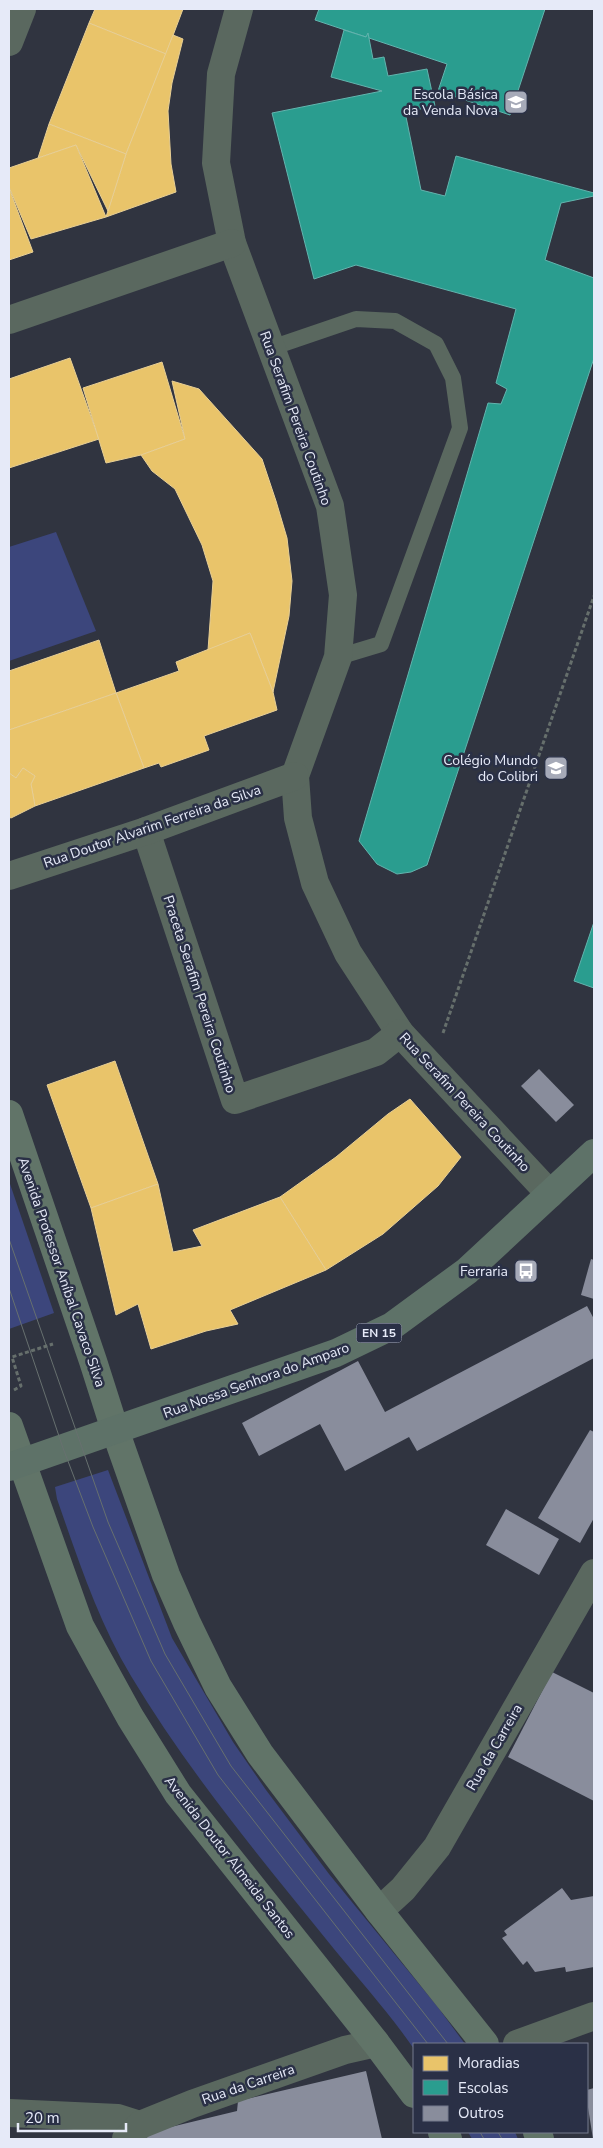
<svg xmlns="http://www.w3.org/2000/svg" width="603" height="2148" viewBox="0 0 603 2148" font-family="'Nunito Sans',sans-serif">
  <rect width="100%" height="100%" fill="#303440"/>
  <g fill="#3c467c">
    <path d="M 56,532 L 96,631 L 9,661 L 9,547 Z"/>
    <path d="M 9,1181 L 54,1313 L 9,1329 Z"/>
    <path d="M 108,1470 L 172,1638 L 233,1742 L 266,1790 L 329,1874 L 437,2006 L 465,2044 L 414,2044 L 414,2049 C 390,2014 361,1982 334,1949 C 263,1861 189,1773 131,1676 C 98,1621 78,1559 57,1499 L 55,1487 Z"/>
    <path d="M 468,2132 L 515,2132 L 518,2139 L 472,2139 Z"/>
  </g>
  <g fill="#e9c46a" stroke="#e8cf95">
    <path d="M 95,9 L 183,9 L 166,54 L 89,23 Z"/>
    <path d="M 89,23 L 166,54 L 126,154 L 49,124 Z"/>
    <path d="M 173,35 L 183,39 L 172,83 L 168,111 L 171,164 L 176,192 L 106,217 L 126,154 Z"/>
    <path d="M 49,124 L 126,154 L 108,211 L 76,145 L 38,158 Z"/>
    <path d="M 76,145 L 106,217 L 31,239 L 9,187 L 9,168 Z"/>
    <path d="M 9,188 L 33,252 L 9,260 Z"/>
    <path d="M 70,358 L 99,439 L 9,468 L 9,379 Z"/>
    <path d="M 162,362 L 185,439 L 141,455 L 106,463 L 83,388 Z"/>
    <path d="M 172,381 L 199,389 L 262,459 L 276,501 L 287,538 L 292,581 L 289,616 L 273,692 L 250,633 L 208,650 L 213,581 L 202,545 L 175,489 L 152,471 L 141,455 L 185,439 Z"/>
    <path d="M 250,633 L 273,692 L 277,710 L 204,736 L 209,750 L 161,767 L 159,763 L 144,768 L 116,693 L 179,671 L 176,662 Z"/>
    <path d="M 99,640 L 116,693 L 9,730 L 9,671 Z"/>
    <path d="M 116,693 L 144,768 L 35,806 L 31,784 L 35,776 L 23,768 L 16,778 L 9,773 L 9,730 Z"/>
    <path d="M 23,768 L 35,776 L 31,784 L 35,806 L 11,818 L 9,817 L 9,773 L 16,778 Z"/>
    <path d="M 115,1061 L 158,1184 L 91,1208 L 47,1085 Z"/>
    <path d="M 410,1099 L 461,1157 L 438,1186 L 383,1234 L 326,1270 L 280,1197 L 336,1157 L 388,1114 Z"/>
    <path d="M 158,1184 L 173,1252 L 202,1246 L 193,1230 L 280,1197 L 326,1270 L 230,1310 L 238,1324 L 206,1331 L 151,1349 L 138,1304 L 116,1315 L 91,1208 Z"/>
  </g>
  <g fill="#2a9d8f" stroke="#62b4ae">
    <path d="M 319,9 L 545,9 L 510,115 L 438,91 L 447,64 L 315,20 Z"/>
    <path d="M 344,30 L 366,37 L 368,33 L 373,59 L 384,57 L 388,76 L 427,69 L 435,106 L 405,112 L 421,190 L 445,196 L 456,156 L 594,193 L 594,196 L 561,203 L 545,260 L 594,278 L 594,358 L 427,865 L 411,872 L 397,874 L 377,864 L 359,841 L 488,403 L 501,404 L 507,389 L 496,383 L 516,309 L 356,265 L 314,279 L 272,113 L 382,91 L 331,77 Z"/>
    <path d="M 594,922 L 594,988 L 574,981 Z"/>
  </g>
  <g fill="#898d9c">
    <path d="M 539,1069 L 574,1105 L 556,1122 L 521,1086 Z"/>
    <path d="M 591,1259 L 594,1260 L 594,1299 L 581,1295 Z"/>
    <path d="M 587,1306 L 594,1319 L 594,1358 L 417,1451 L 409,1437 L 345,1471 L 320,1424 L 259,1456 L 242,1423 L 358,1361 L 385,1412 Z"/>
    <path d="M 590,1430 L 594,1432 L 594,1518 L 580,1543 L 538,1518 Z"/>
    <path d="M 506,1509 L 559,1539 L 539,1575 L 486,1545 Z"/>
    <path d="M 552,1672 L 594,1693 L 594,1801 L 508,1757 Z"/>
    <path d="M 562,1888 L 571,1900 L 594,1896 L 594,1967 L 566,1972 L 565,1967 L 535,1972 L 527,1961 L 523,1965 L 502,1938 L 507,1935 L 504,1931 Z"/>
    <path d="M 366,2071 L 382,2139 L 121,2139 L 237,2111 L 238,2101 Z"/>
    <path d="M 594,2088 L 594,2139 L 593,2139 L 587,2101 L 587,2090 Z"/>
  </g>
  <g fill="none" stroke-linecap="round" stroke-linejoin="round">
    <g stroke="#666f6c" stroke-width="3" stroke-dasharray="4 2.5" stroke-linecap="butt">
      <path d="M 443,1033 L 594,596"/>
      <path d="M 14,1390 L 21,1386 L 12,1357 L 53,1344"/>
    </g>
    <path stroke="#5a685f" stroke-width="16" d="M 271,348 L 356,319 L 395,321 L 436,344 L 453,378 L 460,428 L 381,644 L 338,657"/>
    <g stroke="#5a685f" stroke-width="28">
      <path d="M 239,9 L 221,74 L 216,163 L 232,243 L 330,506 L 343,595 L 338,657 L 295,776 L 298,818 L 315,883 L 348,953 L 400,1033 L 550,1194"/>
      <path d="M 9,42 L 22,9"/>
      <path d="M 9,320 L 232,243"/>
      <path d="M 146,831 L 235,1100 L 376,1052 L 400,1033"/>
      <path d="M 9,876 L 146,831 L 295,776"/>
      <path d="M 379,1911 L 403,1889 L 437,1847 L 594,1573"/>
      <path d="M 517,2044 L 594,2016"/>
      <path d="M 9,2113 L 118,2118 L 140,2125"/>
      <path d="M 126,2139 L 140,2125 L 192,2104 L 345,2050 L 376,2043"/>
    </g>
    <g stroke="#617468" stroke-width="28">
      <path d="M 9,1114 L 93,1361 L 115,1430 L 166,1575 L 187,1623 L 218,1687 L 260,1754 L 379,1911 L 485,2044"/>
      <path d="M 9,1426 L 80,1626 L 130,1717 L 178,1794 L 376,2043 L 414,2094"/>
      <path d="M 442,2132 L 448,2139"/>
      <path d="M 537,2132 L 540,2139"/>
    </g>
    <path stroke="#5e7268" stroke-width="28" d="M 9,1467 L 336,1353 L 392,1326 L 467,1271 L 594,1153"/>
    <g stroke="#67706f" stroke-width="1">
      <path d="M 9,1239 L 108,1522 L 165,1654 L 231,1766 L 448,2044"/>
      <path d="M 9,1288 L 63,1448 L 93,1527 L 151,1661 L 218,1775 L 428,2044"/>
      <path d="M 480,2132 L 484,2139"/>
      <path d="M 498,2132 L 502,2139"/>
    </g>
  </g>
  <defs>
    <g id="school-square" transform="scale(1.25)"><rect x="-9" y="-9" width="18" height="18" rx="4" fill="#a6aab8" stroke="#2a3046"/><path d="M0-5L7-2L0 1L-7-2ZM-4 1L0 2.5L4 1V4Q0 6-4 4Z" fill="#fff"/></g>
    <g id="bus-square" transform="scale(1.25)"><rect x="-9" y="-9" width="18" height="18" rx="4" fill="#a6aab8" stroke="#2a3046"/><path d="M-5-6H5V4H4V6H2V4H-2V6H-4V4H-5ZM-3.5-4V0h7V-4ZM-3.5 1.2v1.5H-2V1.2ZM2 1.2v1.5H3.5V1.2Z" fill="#fff"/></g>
  </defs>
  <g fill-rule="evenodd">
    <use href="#school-square" x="516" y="102"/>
    <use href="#school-square" x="556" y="768"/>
    <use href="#bus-square" x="526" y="1271"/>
  </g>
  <g text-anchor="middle" stroke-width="5" stroke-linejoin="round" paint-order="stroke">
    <rect fill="#2a3046" stroke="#aeb2c3" stroke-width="1" x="356.5" y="1323.5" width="45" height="19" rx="4"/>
    <g font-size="12" font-weight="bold" fill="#e6eaf8">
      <text x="379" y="1337">EN 15</text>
    </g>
    <g font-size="14" fill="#e6eaf8" stroke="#2a3046" text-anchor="end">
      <text x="498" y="99">Escola Básica<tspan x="498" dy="16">da Venda Nova</tspan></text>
      <text x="538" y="765">Colégio Mundo<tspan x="538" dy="16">do Colibri</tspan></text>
      <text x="508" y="1276">Ferraria</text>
    </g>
    <g font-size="14" fill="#e6eaf8" stroke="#2a3046">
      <text transform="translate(296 418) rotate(70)" y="5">Rua Serafim Pereira Coutinho</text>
      <text transform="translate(152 826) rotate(-19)" y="5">Rua Doutor Alvarim Ferreira da Silva</text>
      <text transform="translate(200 994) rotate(72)" y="5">Praceta Serafim Pereira Coutinho</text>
      <text transform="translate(465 1102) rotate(47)" y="5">Rua Serafim Pereira Coutinho</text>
      <text transform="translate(62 1272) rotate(71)" y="5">Avenida Professor Aníbal Cavaco Silva</text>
      <text transform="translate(256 1380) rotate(-20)" y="5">Rua Nossa Senhora do Amparo</text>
      <text transform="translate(494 1747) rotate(-60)" y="5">Rua da Carreira</text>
      <text transform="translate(230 1857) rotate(52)" y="5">Avenida Doutor Almeida Santos</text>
      <text transform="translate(248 2084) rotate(-19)" y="5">Rua da Carreira</text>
    </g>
  </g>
  <rect width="603" height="2148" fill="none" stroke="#e6eaf8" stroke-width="20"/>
  <rect x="413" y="2043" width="175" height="90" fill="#2a3046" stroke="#757a8d"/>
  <rect x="423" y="2056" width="25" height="15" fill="#e9c46a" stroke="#757a8d"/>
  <text x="458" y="2068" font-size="15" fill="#e6eaf8">Moradias</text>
  <rect x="423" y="2080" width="25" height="15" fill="#2a9d8f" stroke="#757a8d"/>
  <text x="458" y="2093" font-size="15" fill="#e6eaf8">Escolas</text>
  <rect x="423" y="2106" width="25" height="15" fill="#898d9c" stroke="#757a8d"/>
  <text x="458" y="2118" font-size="15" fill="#e6eaf8">Outros</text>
  <path d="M18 2123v8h108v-8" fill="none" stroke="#e6eaf8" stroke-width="2.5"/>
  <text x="25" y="2123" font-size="15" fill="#e6eaf8" stroke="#2a3046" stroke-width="4" paint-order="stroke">20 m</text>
</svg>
